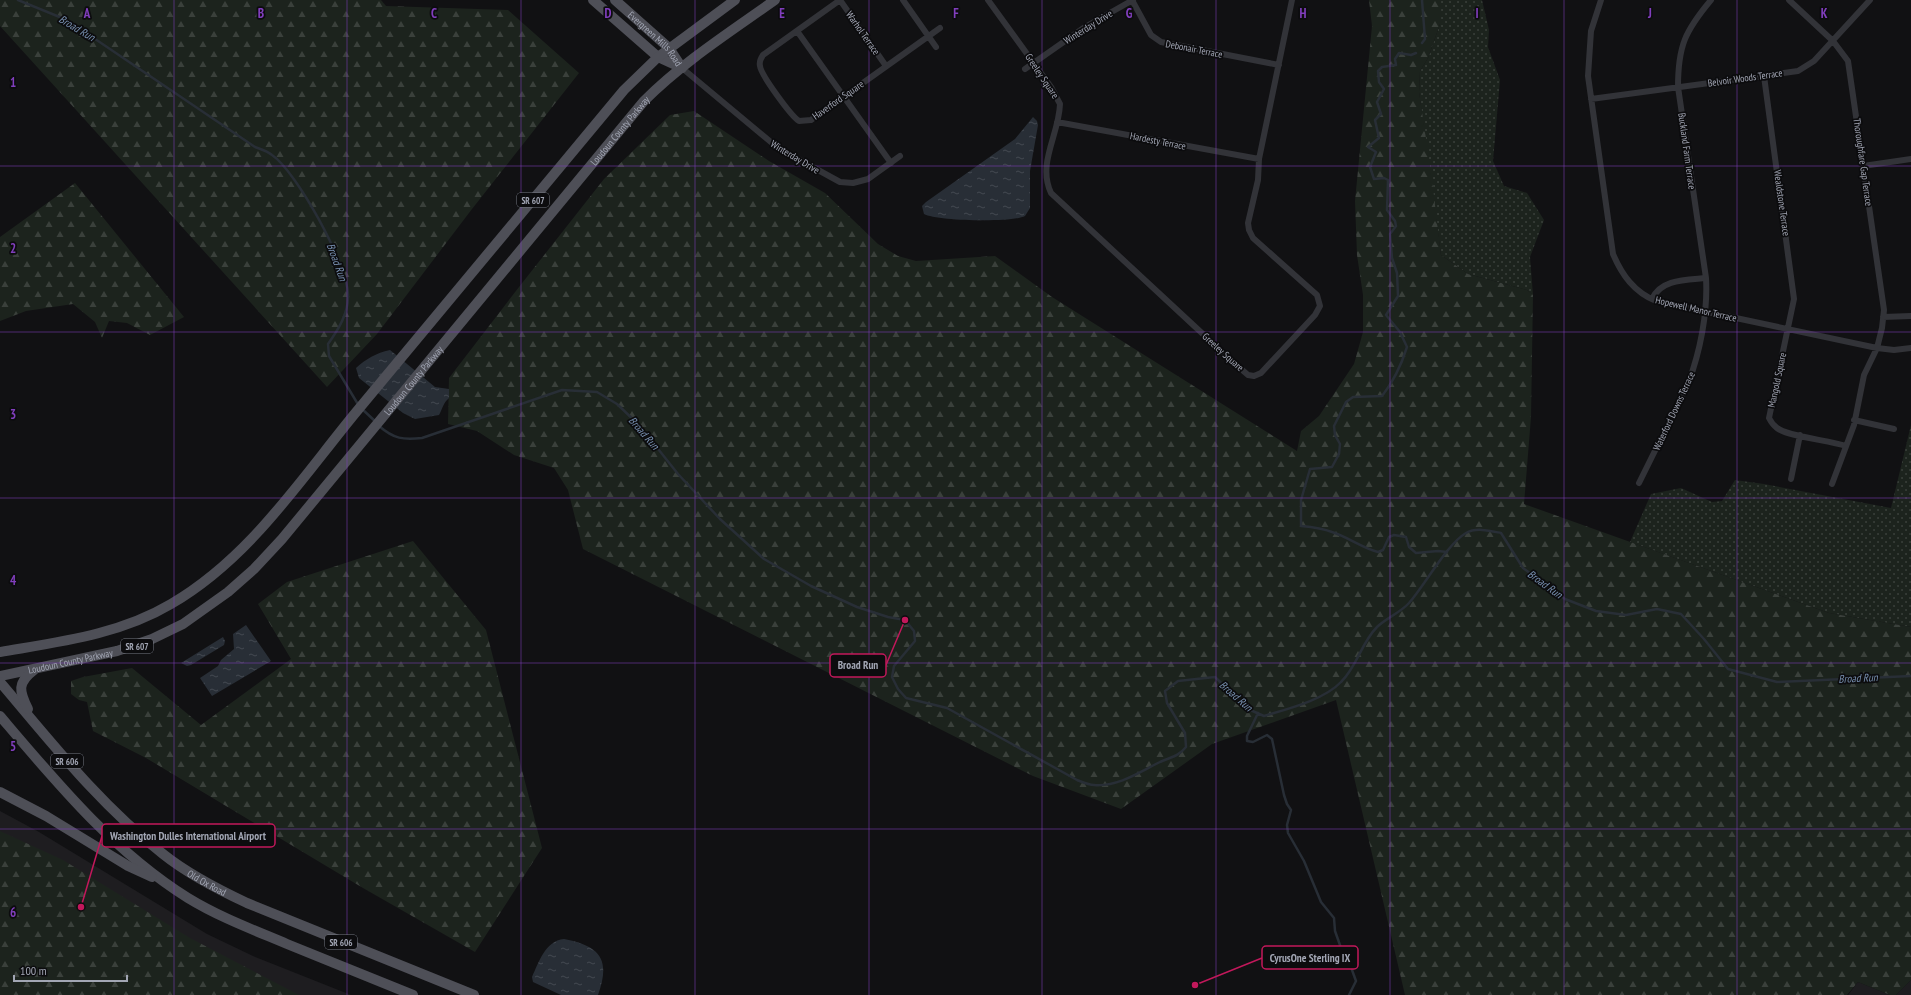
<svg xmlns="http://www.w3.org/2000/svg" width="1911" height="995" font-family="'PT Sans Narrow',sans-serif">
  <defs>
    <pattern id="green-dots" width="8" height="8" patternUnits="userSpaceOnUse"><rect width="8" height="8" fill="#1c231d"/><path d="M2 2h.1M6 6h.1" fill="none" stroke="#3a403b" stroke-width="1.8" stroke-linecap="round"/></pattern>
    <pattern id="forest-firs" width="22" height="20" patternUnits="userSpaceOnUse"><rect width="22" height="20" fill="#1c231d"/><path d="M5 1l3.5 6h-7zM16 11l3.5 6h-7z" fill="#3a403b"/></pattern>
    <pattern id="water-ripples" width="26" height="14" patternUnits="userSpaceOnUse"><rect width="26" height="14" fill="#282e36"/><path d="M2 4q2-2 4 0t4 0M15 11q2-2 4 0t4 0" fill="none" stroke="#444951"/></pattern>
  </defs>
  <rect width="100%" height="100%" fill="#111113"/>
  <!-- built -->
  <path fill="#1e1d20" d="M0,811L39,832L207,934L253,956L351,995H0Z
    M1911,980V995H1896Z
    M1858,982L1890,995H1848Z"/>
  <!-- green -->
  <path fill="url(#green-dots)" d="M1440,0H1482L1489,30L1488,47L1500,80L1493,161L1504,186L1527,193L1544,220L1530,257L1533,295L1527,290L1468,274L1441,255L1419,92L1420,71L1428,58L1440,24Z
    M1911,425V627L1829,613L1630,542L1651,494L1681,488L1712,502L1722,501L1735,480L1764,484L1891,508Z"/>
  <!-- forest -->
  <path fill="url(#forest-firs)" d="M0,0H381L386,6L508,10L579,73L472,209L377,334L327,387L0,26Z
    M1369,0H1440V24L1428,58L1420,71L1419,92L1431,172L1441,255L1468,274L1527,290L1533,295L1531,417L1524,504L1829,613L1911,627V980L1896,995H1890L1858,982L1847,995H1405L1336,700L1212,744L1121,809L1033,776L583,549L568,490L554,468L514,455L477,431L448,424L449,378L519,287L604,179L670,115L694,111L769,161L825,193L878,244L898,256L916,261L995,256L1052,297L1297,451L1301,431L1319,416L1354,364L1363,332V295L1357,255L1355,201L1372,26Z
    M75,183L184,317L150,335L127,323L109,321L102,338L95,322L73,304L26,311L0,321V237Z
    M413,541L486,630L542,848L475,952L363,888L146,758L93,731L87,702L79,700L71,694V681L83,677L132,668L201,725L291,659L258,604L287,582Z
    M0,831L63,860L190,938L299,995H0Z"/>
  <!-- water -->
  <path fill="url(#water-ripples)" d="M1033,117L1037,121L1038,125L1030,171V208L1025,216C1012,223 937,221 924,214L922,206L926,202L1015,139Z
    M390,350L435,387L449,389V398C443,403 443,408 439,415L415,419L403,413L359,378L356,368C366,359 376,353 390,350Z
    M246,625L271,661L212,696L200,678L218,666L221,660L234,649L233,634Z
    M223,637L225,641L224,645L191,665L187,666L181,663Z
    M564,939C600,946 611,959 598,995H561L533,982L532,977C539,962 545,941 564,939Z"/>
  <g fill="none" stroke-linecap="round" stroke-linejoin="round">
    <!-- stream -->
    <path stroke="#282e36" stroke-width="2.5" d="M18,0L67,20L255,147C260,149 267,151 272,155C297,172 347,264 348,294C349,313 338,330 328,344L329,356L359,406
      M1422,0L1425,39L1422,43
      M1416,53L1411,55L1399,53L1395,59L1396,65L1382,67L1378,71L1379,82L1384,89L1377,102L1381,114L1375,120L1379,138L1368,147L1376,152L1370,167L1374,179L1384,178L1388,180L1387,210L1395,221L1396,226L1390,234L1392,258L1397,273L1398,296L1386,315L1400,332L1407,347C1401,366 1394,381 1382,396L1353,397L1346,402L1334,426L1335,435L1340,444L1339,454L1332,467L1310,469L1301,500V526C1312,527 1322,528 1332,532C1348,537 1362,548 1378,552L1383,550L1389,537L1394,535L1406,537L1409,547L1416,553L1438,551L1447,552
      M362,409L376,422
      M379,426C394,439 403,440 422,438L562,390L597,392L617,404L639,425L678,474L720,519L764,559L811,586L857,607L888,617L905,620L914,631L915,641L894,666L892,677L898,689L906,698L947,708L1077,780C1082,782 1089,785 1094,785C1118,787 1140,772 1160,762C1171,757 1178,757 1186,747L1185,733L1167,703L1165,691L1178,681L1215,677L1248,709L1264,716C1287,709 1324,700 1341,682C1357,667 1361,643 1377,627C1386,618 1400,613 1409,603C1425,585 1447,544 1466,533C1476,527 1491,531 1501,533L1523,568L1565,599L1596,611L1626,615L1657,609L1681,614L1704,639L1728,669L1777,682L1911,676
      M1258,713L1247,736V741L1253,742L1267,735L1272,739L1284,795L1287,804L1291,810L1287,825L1288,833L1304,861L1321,902L1334,918L1335,931L1341,948L1353,964L1352,970L1356,981L1349,995"/>
    <!-- minor -->
    <path stroke="#323338" stroke-width="6" d="M840,0L763,55C761,58 759,62 760,66C761,75 791,116 799,121L811,120L940,28
      M840,0L886,66
      M903,0L936,47
      M988,0L1051,87L1060,104C1059,135 1037,163 1051,193L1232,361L1248,375L1254,376L1261,373L1315,315L1320,306L1317,295L1253,238L1249,230L1248,223L1258,180L1259,159L1292,0
      M1132,0L1151,35L1161,42L1279,65
      M1601,0L1591,31L1588,76L1613,254C1622,275 1634,292 1656,301L1877,348L1894,350L1911,348
      M1789,0L1833,41L1848,61L1884,310L1882,328L1877,348L1864,375L1854,425L1832,484
      M797,31L891,163
      M682,68L778,148L840,182L853,183L868,179L900,156
      M1025,69L1085,27L1133,0
      M1764,76L1794,299L1769,418C1771,422 1773,425 1777,428C1789,437 1828,440 1846,446
      M1591,99L1798,71L1814,61L1870,0
      M1057,122L1259,159
      M1863,166L1911,159
      M1652,299C1661,279 1686,280 1706,278
      M1883,317L1911,316
      M1854,420L1894,429
      M1791,479L1800,435
      M1639,483L1688,384C1700,352 1708,313 1706,278L1678,87C1678,46 1685,31 1711,0"/>
    <!-- primary -->
    <g stroke="#4e4f57" stroke-width="10">
      <path d="M593,0L658,57L682,68"/>
      <path id="s1" d="M615,0L669,48L682,68"/>
      <path d="M0,652C58,642 119,635 171,604C250,558 300,480 357,411C446,304 535,197 624,90L658,57L735,0"/>
      <path id="s2" d="M0,676L117,651L152,639L183,624L228,592L254,569L282,539L644,101C683,62 730,32 775,0"/>
      <path id="s3" d="M0,682C51,742 100,805 163,854C188,874 217,889 247,903L474,995"/>
      <path d="M28,709C19,691 17,683 34,670"/>
      <path d="M0,716C57,783 113,851 188,898C219,917 254,930 287,944C329,961 371,978 413,995"/>
      <path d="M0,792L46,816L128,866L152,877"/>
    </g>
  </g>
  <!-- grid -->
  <path fill="none" stroke="#813ebd" stroke-width="1" stroke-opacity="0.55" d="M174,0V995M347,0V995M521,0V995M695,0V995M869,0V995M1042,0V995M1216,0V995M1390,0V995M1564,0V995M1737,0V995M0,166H1911M0,332H1911M0,498H1911M0,663H1911M0,829H1911"/>
  <g text-anchor="middle" dominant-baseline="central" stroke-width="3.5" stroke-linejoin="round" paint-order="stroke">
    <!-- shield labels -->
    <g fill="#0c0c0e" stroke="#757882" stroke-width="1">
      <rect x="517" y="193" width="32" height="14" rx="3"/>
      <rect x="121" y="639" width="32" height="14" rx="3"/>
      <rect x="51" y="754" width="32" height="14" rx="3"/>
      <rect x="325" y="935" width="32" height="14" rx="3"/>
    </g>
    <g font-size="9" font-weight="bold" fill="#a2a6b4">
      <text x="533" y="200">SR 607</text>
      <text x="137" y="646">SR 607</text>
      <text x="67" y="761">SR 606</text>
      <text x="341" y="942">SR 606</text>
    </g>
    <!-- street labels -->
    <g font-size="10" fill="#a2a6b4" stroke="#0c0c0e">
      <text transform="translate(1088 27) rotate(-32)">Winterday Drive</text>
      <text transform="translate(863 33) rotate(55)">Warhol Terrace</text>
      <text stroke="none"><textPath href="#s1" startOffset="56">Evergreen Mills Road</textPath></text>
      <text transform="translate(1194 49) rotate(11)">Debonair Terrace</text>
      <text transform="translate(1042 76) rotate(56)">Greeley Square</text>
      <text transform="translate(1745 78) rotate(-8)">Belvoir Woods Terrace</text>
      <text transform="translate(838 100) rotate(-35)">Haverford Square</text>
      <text stroke="none"><textPath href="#s2" startOffset="852">Loudoun County Parkway</textPath></text>
      <text transform="translate(1158 141) rotate(11)">Hardesty Terrace</text>
      <text transform="translate(1687 151) rotate(82)">Buckland Farm Terrace</text>
      <text transform="translate(795 157) rotate(31)">Winterday Drive</text>
      <text transform="translate(1863 162) rotate(82)">Thoroughfare Gap Terrace</text>
      <text transform="translate(1782 203) rotate(82)">Wealdstone Terrace</text>
      <text transform="translate(1696 309) rotate(13)">Hopewell Manor Terrace</text>
      <text transform="translate(1223 352) rotate(42)">Greeley Square</text>
      <text stroke="none"><textPath href="#s2" startOffset="528">Loudoun County Parkway</textPath></text>
      <text transform="translate(1777 380) rotate(-78)">Mangold Square</text>
      <text transform="translate(1674 411) rotate(-65)">Waterford Downs Terrace</text>
      <text stroke="none"><textPath href="#s2" startOffset="72">Loudoun County Parkway</textPath></text>
      <text stroke="none"><textPath href="#s3" startOffset="290">Old Ox Road</textPath></text>
    </g>
    <!-- water labels -->
    <g font-size="11" font-style="italic" fill="#7890b0" stroke="#0c0c0e">
      <text transform="translate(77 28) rotate(31)">Broad Run</text>
      <text transform="translate(337 262) rotate(70)">Broad Run</text>
      <text transform="translate(644 433) rotate(49)">Broad Run</text>
      <text transform="translate(1545 584) rotate(36)">Broad Run</text>
      <text transform="translate(1858 678) rotate(-3)">Broad Run</text>
      <text transform="translate(1236 696) rotate(41)">Broad Run</text>
    </g>
  </g>
  <g font-size="13" text-anchor="middle" font-weight="bold" fill="#813ebd" stroke="#0c0c0e" stroke-width="3.5" stroke-linejoin="round" paint-order="stroke">
    <text x="87" y="18">A</text>
    <text x="261" y="18">B</text>
    <text x="434" y="18">C</text>
    <text x="608" y="18">D</text>
    <text x="782" y="18">E</text>
    <text x="956" y="18">F</text>
    <text x="1129" y="18">G</text>
    <text x="1303" y="18">H</text>
    <text x="1477" y="18">I</text>
    <text x="1650" y="18">J</text>
    <text x="1824" y="18">K</text>
    <text x="13" y="87">1</text>
    <text x="13" y="253">2</text>
    <text x="13" y="419">3</text>
    <text x="13" y="585">4</text>
    <text x="13" y="751">5</text>
    <text x="13" y="917">6</text>
  </g>
  <!-- callouts -->
  <path fill="none" stroke="#c2185b" stroke-width="1.5" d="M905 620L886 665M81 907L102 836M1195 985L1262 958"/>
  <g fill="#c2185b" stroke="#0c0c0e" stroke-width="1.5">
    <circle cx="905" cy="620" r="4"/>
    <circle cx="81" cy="907" r="4"/>
    <circle cx="1195" cy="985" r="4"/>
  </g>
  <g fill="#0c0c0e" stroke="#c2185b" stroke-width="1.5">
    <rect x="830" y="654" width="56" height="23" rx="4"/>
    <rect x="102" y="824" width="173" height="23" rx="4"/>
    <rect x="1262" y="946" width="96" height="23" rx="4"/>
  </g>
  <g font-size="11" text-anchor="middle" font-weight="bold" fill="#a2a6b4">
    <text x="858" y="669">Broad Run</text>
    <text x="188" y="840">Washington Dulles International Airport</text>
    <text x="1310" y="962">CyrusOne Sterling IX</text>
  </g>
  <!-- scale -->
  <path d="M14 975v6h113v-6" fill="none" stroke="#a2a6b4" stroke-width="2"/>
  <text x="20" y="975" font-size="12" fill="#a2a6b4" stroke="#0c0c0e" stroke-width="3" paint-order="stroke">100 m</text>
</svg>
